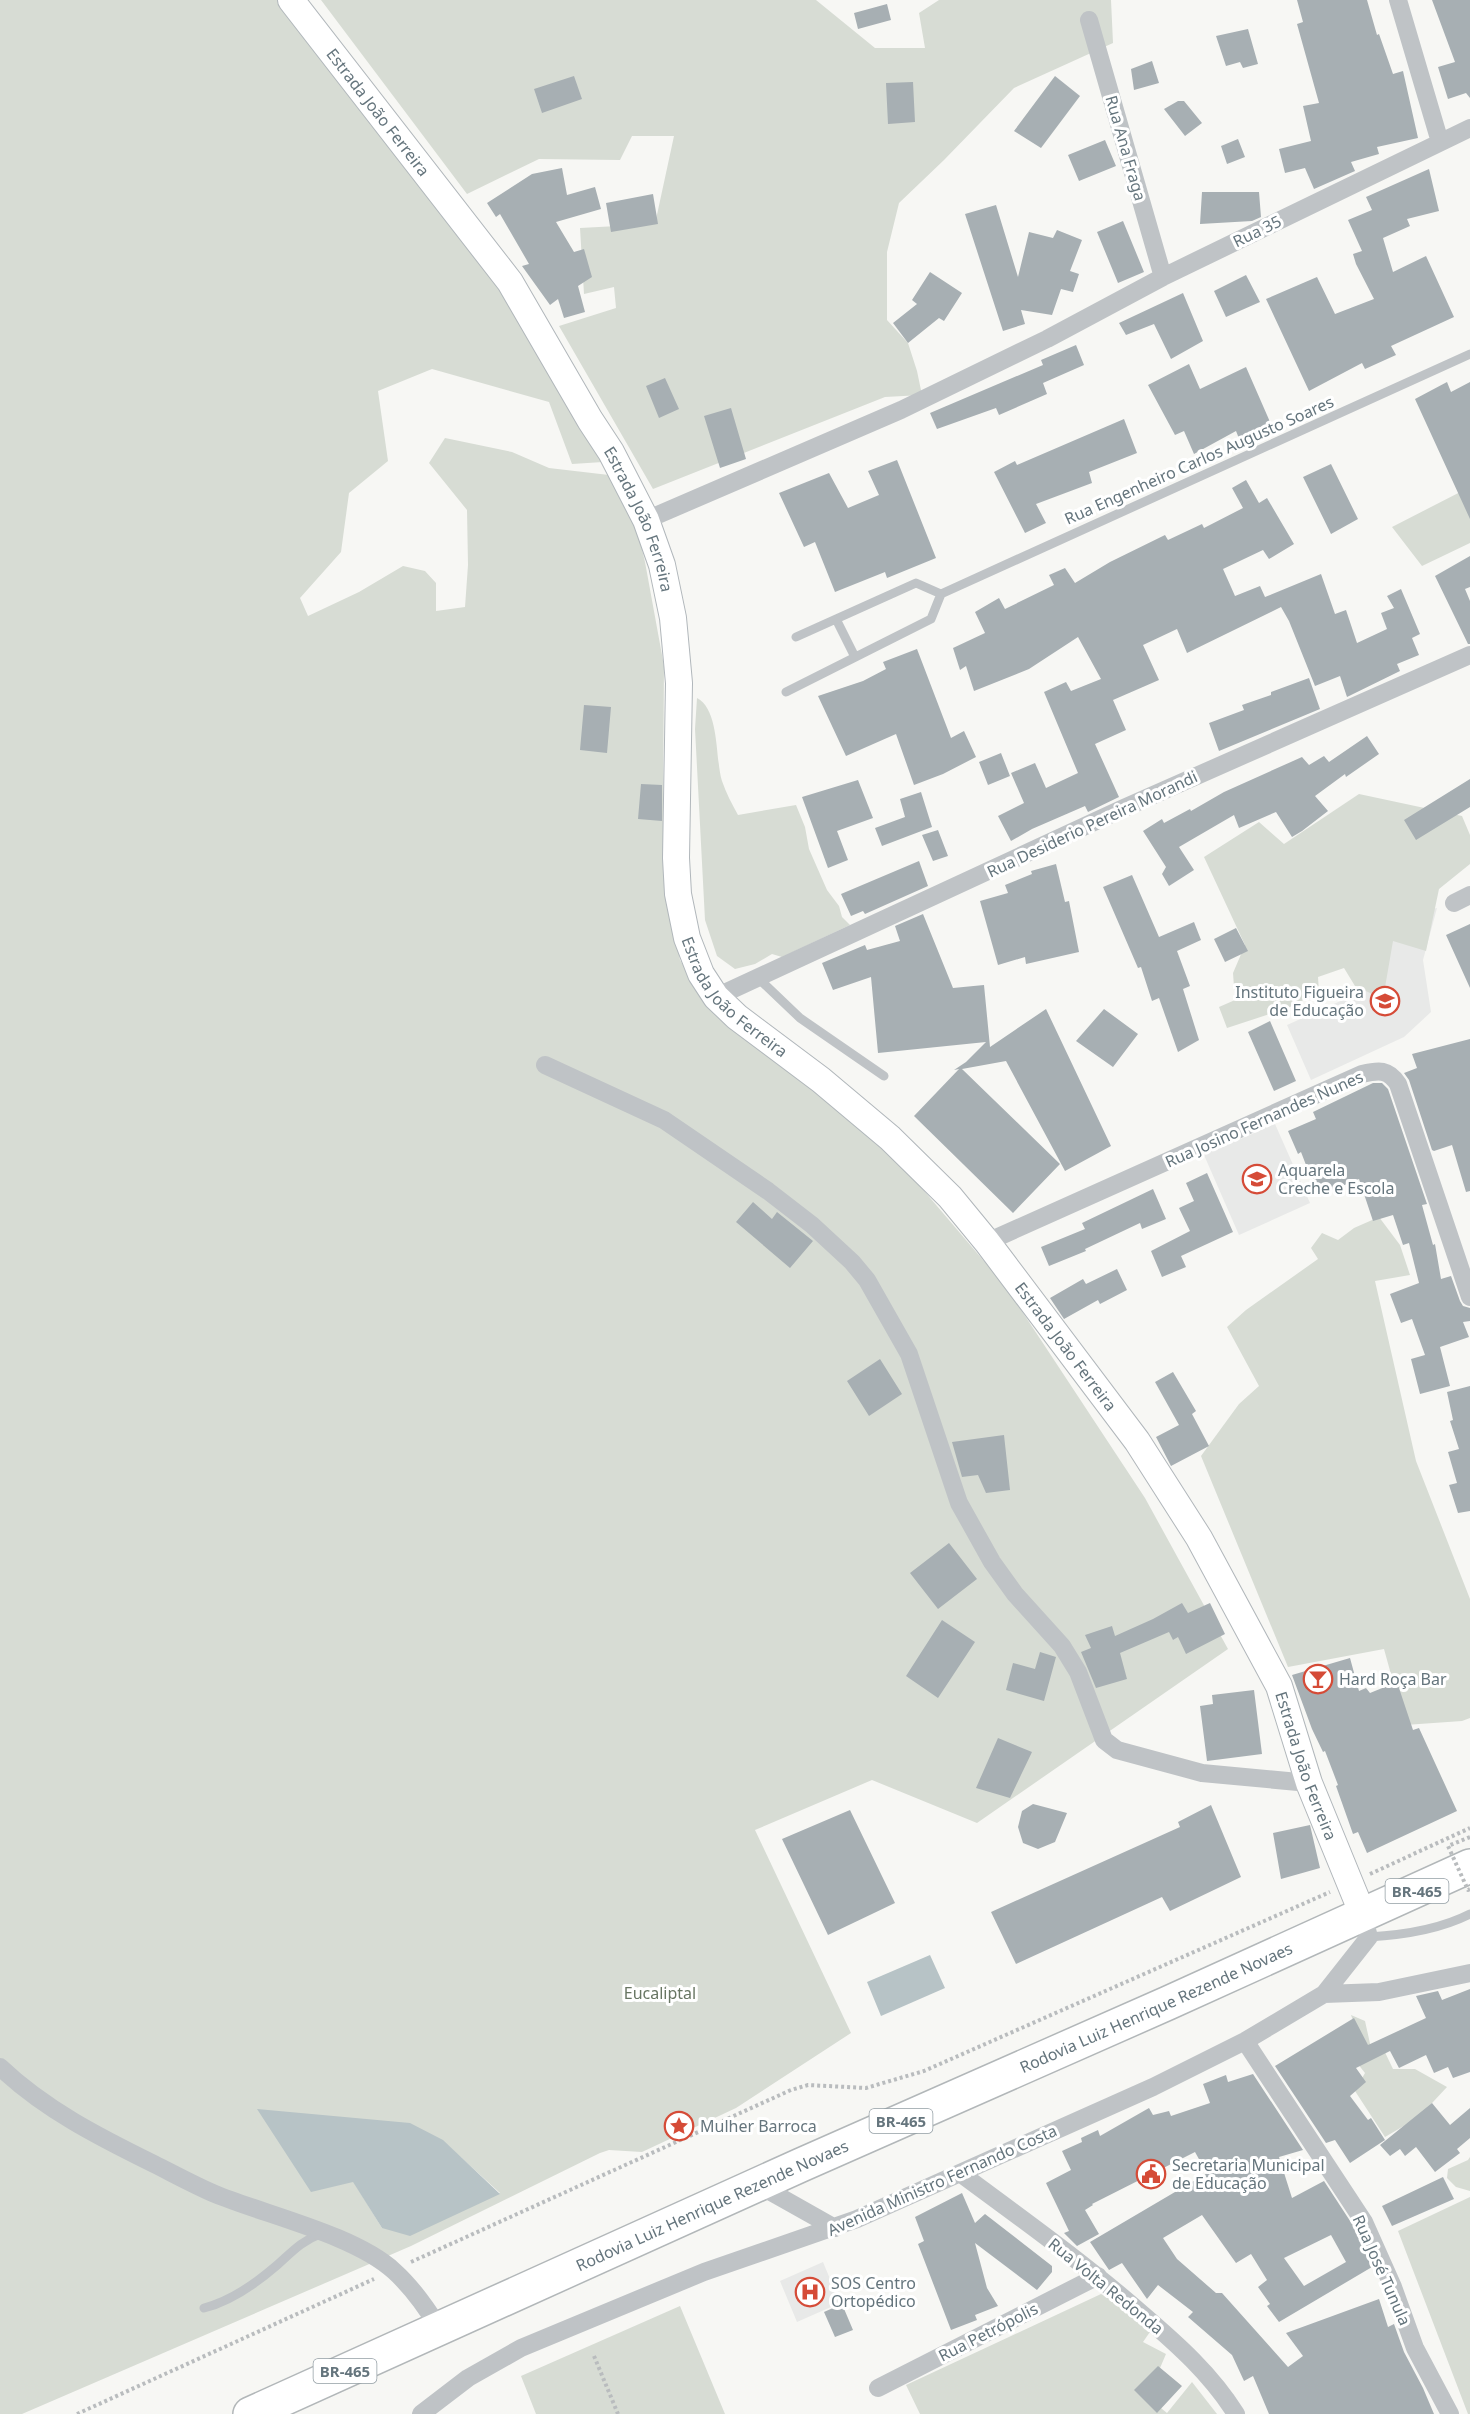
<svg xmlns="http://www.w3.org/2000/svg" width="1470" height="2414" font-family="'Noto Sans',sans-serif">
  <rect width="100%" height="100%" fill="#f7f7f4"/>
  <!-- built -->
  <path fill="#e8e9e8" d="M1437,908L1423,960L1431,1012L1404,1037L1311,1080L1287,1025L1365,990L1370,922Z
    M1275,1124L1310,1203L1239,1235L1204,1155Z
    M823,2262L840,2303L797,2322L780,2281Z"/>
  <!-- green -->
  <path fill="#d7dcd4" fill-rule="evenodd" d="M0,0H280L507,298L603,462L572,464L549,402L432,369L378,391L388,461L349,493L341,552L300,598L308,616L359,592L403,566L425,571L436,583V611L465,607L468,565L467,510L429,463L445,438L512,452L549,468L609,475L635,520L645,562L664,666L663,805L669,898L680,960L702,995L721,1020L801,1076L891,1152L1006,1287L1145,1498L1228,1649L977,1823L872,1780L755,1830L851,2033L736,2108L642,2152L609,2150L600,2153L411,2246L22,2414H0ZM443,2141L500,2193L382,2228L353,2181Z
    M321,0H816L875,48H925L919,13L939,0H1111L1113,43L1014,88L944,160L899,203L887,252V320L908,343L917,371L922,395L885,397L653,489L559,326L616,308L614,287L584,294L580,228L655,224L674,136H632L620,160L539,159L467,194Z
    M1470,487V543L1422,566L1392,527Z
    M697,698C720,710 715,759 722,781C726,793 732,804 738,815L796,805L805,827L809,849L827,890L839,906L842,917L850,925L782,957L772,954L755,964L735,969L717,956L705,920L695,729Z
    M1359,794L1462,816L1470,835V864L1439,889L1426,951L1393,941L1383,999L1355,986L1344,968L1318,977L1319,992L1288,1008L1227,1028L1219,1007L1235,1000L1233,973L1245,945L1204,857L1259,822L1284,844Z
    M1379,1217L1400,1245L1410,1275L1375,1281L1416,1461L1470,1599V1718L1462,1721L1405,1725L1384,1649L1288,1667L1201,1456L1239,1404L1259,1386L1227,1327L1246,1310L1318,1259L1311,1248L1322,1233L1338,1240L1354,1228Z
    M1351,2015L1365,2021L1371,2048L1381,2044L1393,2069H1415L1447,2087L1419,2117L1385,2137L1355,2091L1365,2073L1342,2044L1357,2032Z
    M1470,2157V2191L1456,2187L1447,2178L1448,2169L1468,2160Z
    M1470,2197V2414H1468L1398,2231Z
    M1101,2294L1121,2305L1152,2329L1143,2342L1166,2354L1157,2375L1141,2392L1167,2413L1192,2382L1217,2414H920L906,2385Z
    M680,2306L725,2414H536L521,2376Z"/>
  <!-- water -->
  <path fill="#b7c3c6" d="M930,1955L945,1988L881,2016L867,1982Z
    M257,2109L410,2123L443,2140L500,2194L410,2236L382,2228L353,2182L311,2192Z"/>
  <!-- building -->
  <path fill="#a7afb3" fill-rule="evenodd" d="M1297,0H1367L1377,35L1379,34L1393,74L1403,71L1418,138L1377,147L1379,154L1351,162L1355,171L1314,189L1305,168L1285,173L1279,149L1311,141L1303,106L1319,103L1297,24L1303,22Z
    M1432,0H1470V98L1466,93L1448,99L1438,67L1455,62Z
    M887,4L891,20L858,29L854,13Z
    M1248,29L1258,64L1243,68L1240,62L1226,66L1216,36Z
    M1152,61L1159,83L1134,90L1131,69Z
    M574,76L582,99L542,113L534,89Z
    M1055,76L1080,96L1041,148L1014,131Z
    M913,82L915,122L888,124L886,83Z
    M1178,101H1184L1202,123L1185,136L1164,109Z
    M1238,139L1245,157L1227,164L1221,146Z
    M1105,140L1116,166L1079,181L1068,155Z
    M562,168L567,195L595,187L601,209L556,222L574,252L584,249L592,277L578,286L585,312L564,318L558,299L550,305L522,266L529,264L500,214L496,217L487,203L532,174Z
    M1429,169L1439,211L1407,219L1410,226L1383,238L1393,272L1426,256L1454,317L1391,346L1396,355L1365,369L1362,363L1309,391L1266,299L1317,277L1335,314L1374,299L1356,264L1353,254L1362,251L1348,220L1372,210L1366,197Z
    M1202,192H1259L1261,217L1252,221L1200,224Z
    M653,194L658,224L611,232L606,203Z
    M996,205L1018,277L1029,232L1053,238L1057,230L1082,240L1070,271L1079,274L1073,292L1061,289L1052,315L1021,310L1025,324L1003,331L965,214Z
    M1123,221L1144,272L1118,283L1097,232Z
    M930,272L962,293L944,321L939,318L908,343L893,323L917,304L912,300Z
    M1246,275L1260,302L1226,317L1214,291Z
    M1183,293L1203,341L1171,359L1154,324L1126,335L1119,323Z
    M1076,345L1084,365L1043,383L1047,394L999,415L996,408L937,429L930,413L1043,365L1041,360Z
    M1189,364L1200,389L1246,367L1274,431L1242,446L1236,431L1194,454L1184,431L1175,435L1148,385Z
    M665,378L679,409L659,418L646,386Z
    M1447,382L1451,392L1470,382V519L1415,399Z
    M731,408L746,459L720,468L704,416Z
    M1124,419L1137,453L1089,472L1092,483L1036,504L1046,523L1025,533L994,472L1015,461L1017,465Z
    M897,460L936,558L887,578L885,572L835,592L815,542L804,547L779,493L829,473L848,508L879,495L868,471Z
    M1331,464L1358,519L1331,534L1303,477Z
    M1246,480L1259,503L1267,498L1294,544L1269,559L1263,550L1223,569L1235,596L1260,586L1265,597L1321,574L1335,614L1346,610L1357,643L1387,629L1381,613L1394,608L1387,596L1401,589L1420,634L1412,638L1419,655L1397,664L1400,671L1347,697L1340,676L1315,686L1289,621L1281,607L1187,653L1177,629L1143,645L1159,680L1113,700L1126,730L1095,744L1119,797L1088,812L1085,806L1032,829L1011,841L998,816L1024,803L1011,773L1035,763L1046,788L1078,773L1044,692L1066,682L1071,691L1101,679L1078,637L1029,669L974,691L966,666L960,670L953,648L985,633L975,612L999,598L1005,609L1054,585L1049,575L1065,568L1075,583L1110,562L1165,535L1168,540L1202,524L1204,528L1243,508L1232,488Z
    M1470,556V587L1465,589L1470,601V644H1468L1435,576Z
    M917,649L951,738L964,731L976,757L943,774L914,785L896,734L846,756L818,696L863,681L886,669L883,662Z
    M1309,678L1320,709L1219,751L1209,723L1244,710L1242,705L1271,695V692Z
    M584,705L611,707L607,753L580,750Z
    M1367,736L1379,754L1346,777L1345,774L1315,796L1328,811L1302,831L1292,837L1276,812L1239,828L1234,815L1179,847L1194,870L1169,886L1162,874L1166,867L1143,831L1162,819L1164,823L1190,809L1191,811L1224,792L1302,757L1309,765L1324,756L1329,762Z
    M1001,753L1010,776L988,785L979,762Z
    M1470,779V807L1416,840L1404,820Z
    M858,780L873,818L837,831L848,860L828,868L802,797Z
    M641,784L662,785V821L638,819Z
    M921,792L932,827L882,846L875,828L905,817L900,799Z
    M938,830L948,856L933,861L922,835Z
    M919,861L928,886L865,914L863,911L851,916L841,894Z
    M1056,864L1065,902L1069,901L1079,952L1026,964L1025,957L998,965L980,901L1008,893L1005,885L1032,874L1031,871Z
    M1132,875L1159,937L1194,922L1201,940L1177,951L1190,986L1183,989L1199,1040L1178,1052L1159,998L1152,1001L1141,967L1138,968L1103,887Z
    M923,914L953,988L984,985L990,1047L1046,1009L1111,1146L1065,1171L1006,1061L962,1069L1060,1164L1013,1213L914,1116L959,1069L954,1070L966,1062L986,1042L878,1053L871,977L833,990L822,963L865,945L867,950L900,941L895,926Z
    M1470,924V988L1446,935Z
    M1236,928L1248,951L1225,962L1214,939Z
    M1104,1009L1138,1034L1113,1067L1076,1041Z
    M1270,1021L1296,1081L1274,1091L1248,1032Z
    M1470,1039V1191L1466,1192L1452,1145L1434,1151L1432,1150L1409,1080L1404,1073L1417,1068L1412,1054Z
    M1373,1083H1382L1388,1089L1427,1204L1422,1205L1433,1245L1435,1244L1441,1279L1451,1276L1460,1301L1463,1306L1470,1308V1321L1463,1322L1469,1337L1440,1347L1450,1386L1420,1394L1411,1359L1425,1355L1412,1319L1401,1323L1390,1294L1419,1283L1409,1243L1403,1245L1393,1215L1373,1221L1359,1179L1318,1196L1301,1152L1298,1154L1288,1131L1316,1119L1313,1112Z
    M1207,1173L1233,1232L1181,1256L1186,1267L1162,1277L1151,1251L1190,1231L1179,1208L1194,1201L1186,1183Z
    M1153,1189L1166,1219L1142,1229L1140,1223L1085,1249L1086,1251L1049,1266L1041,1247L1085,1229L1082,1223Z
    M753,1202L772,1219L777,1212L813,1241L790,1268L736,1222Z
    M1117,1269L1127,1290L1100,1304L1098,1300L1064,1319L1050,1298L1083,1279L1086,1284Z
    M880,1359L902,1394L869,1416L847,1381Z
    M1173,1372L1196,1411L1192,1414L1209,1446L1171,1466L1156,1437L1179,1425L1155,1382Z
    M1470,1386V1511L1458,1513L1449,1485L1457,1483L1448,1452L1459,1449L1450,1421L1453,1420L1447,1392Z
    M1004,1435L1010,1490L986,1493L978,1475L962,1477L952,1442Z
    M949,1543L977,1579L938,1609L910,1573Z
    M1182,1603L1188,1613L1210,1603L1225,1634L1186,1654L1178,1637L1173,1640L1169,1632L1120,1653L1127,1679L1096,1688L1081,1652L1091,1648L1085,1635L1112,1626L1115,1636L1153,1619Z
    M942,1620L975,1642L938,1698L906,1676Z
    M1040,1652L1056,1657L1044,1701L1006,1690L1013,1663L1035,1669Z
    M1350,1658L1359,1691L1366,1688L1370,1693L1397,1682L1413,1730L1419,1728L1457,1811L1367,1853L1358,1832L1353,1834L1336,1786L1338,1785L1325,1751L1323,1752L1312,1729L1292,1675Z
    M1254,1690L1262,1754L1207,1761L1200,1706L1213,1704L1212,1695Z
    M998,1738L1032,1752L1010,1798L976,1788Z
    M1033,1804L1067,1813L1055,1842L1038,1849L1023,1843L1018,1827L1022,1811Z
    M1211,1805L1241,1877L1170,1911L1162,1897L1016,1964L991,1912L1180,1827L1178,1822Z
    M850,1810L895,1903L828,1935L782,1839Z
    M1310,1825L1320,1868L1281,1879L1273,1833Z
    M1470,1989V2072L1453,2078L1448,2067L1434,2073L1426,2055L1399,2068L1390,2051L1356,2068L1366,2082L1350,2096L1368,2120L1371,2118L1385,2140L1350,2163L1335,2140L1326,2143L1275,2066L1354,2018L1368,2045L1426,2018L1416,1996L1438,1991L1442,2000Z
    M1253,2074L1303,2150L1279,2157L1292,2198L1324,2181L1354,2227L1372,2267L1279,2322L1267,2306L1270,2304L1258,2287L1267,2280L1251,2254L1236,2263L1202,2215L1163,2238L1177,2259L1216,2293H1222L1288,2367L1303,2356L1286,2333L1379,2299L1388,2327L1394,2324L1404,2352L1423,2388L1434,2414H1269L1253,2376L1244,2381L1232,2355L1188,2317L1193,2312L1158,2285L1147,2299L1122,2263L1109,2270L1090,2242L1209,2172L1203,2160L1200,2161L1195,2152L1092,2204L1093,2205L1085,2210L1099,2234L1077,2246L1064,2233L1069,2231L1046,2183L1071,2170L1062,2151L1082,2142L1081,2138L1098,2130L1100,2136L1149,2108L1153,2115L1169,2111L1171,2116L1210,2103L1203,2084L1226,2075L1228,2082ZM1331,2235L1346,2262L1304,2286L1284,2258Z
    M1432,2103L1450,2125L1470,2108V2138L1457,2149L1460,2153L1435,2172L1416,2147L1405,2156L1400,2149L1390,2156L1380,2145Z
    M1443,2177L1454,2199L1392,2226L1382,2206Z
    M962,2193L975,2223L985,2214L1052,2266V2272L1037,2290L975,2243L987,2288L998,2306L975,2315L977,2320L951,2330L918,2244L924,2241L915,2217Z
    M842,2304L853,2330L835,2337L824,2312Z
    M1158,2366L1182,2386L1157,2413L1134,2390Z"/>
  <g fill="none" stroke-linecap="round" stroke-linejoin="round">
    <!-- secondary casing -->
    <g stroke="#b1b7bb" stroke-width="28">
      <g id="secondary">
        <path id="s1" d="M291,0L510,282L590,420L611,452L646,520L662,565L673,618L679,683L676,858L678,894L687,938L701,974L716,997L737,1017L821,1080L890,1138L950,1197L987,1242L1137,1441L1199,1538L1279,1686L1309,1783L1363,1915"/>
      </g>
    </g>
    <!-- highway casing -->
    <g stroke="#b2b7b9" stroke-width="36">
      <g id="highway">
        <path id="s2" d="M250,2414L801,2165L1168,2003L1470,1866"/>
      </g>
    </g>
    <!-- path -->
    <path stroke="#b9bcbe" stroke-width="4" stroke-dasharray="3 3" stroke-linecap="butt" d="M1370,1874L1470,1828
      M411,2262L791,2090L808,2085L866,2088L924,2071L1330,1892
      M594,2356L618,2414
      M77,2414L374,2279"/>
    <!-- lane -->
    <path stroke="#bfc3c6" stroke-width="9" d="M836,619L855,657
      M796,637L916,583L941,594
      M786,692L931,619L941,594L1470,354
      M758,978L800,1018L884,1076
      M1369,1937C1403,1935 1439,1930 1470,1914
      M204,2308C231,2301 254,2285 276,2266C291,2253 301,2241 320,2234"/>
    <!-- street -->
    <path stroke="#bfc3c6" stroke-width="18" d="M1398,0L1440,142
      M1089,20L1163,277
      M646,520L901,410L1047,339L1163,277L1470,128
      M1454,903L1470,895
      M716,997L1124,808L1470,655
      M545,1065L664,1120L768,1191L812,1225L852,1262L867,1280L909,1354L959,1503L992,1562L1015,1594L1062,1646L1078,1672L1104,1740L1117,1750L1202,1773L1309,1783
      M987,1242L1362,1074C1379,1070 1388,1069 1398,1084L1470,1297
      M1324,1994L1369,1937L1363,1915
      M1245,2041L1364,2222L1393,2287L1415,2348L1450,2414
      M0,2067C44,2109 99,2137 154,2164C174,2174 194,2185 215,2194C266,2215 355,2235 394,2271C413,2288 426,2307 439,2328
      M960,2173C1022,2219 1084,2263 1142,2314C1177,2344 1211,2374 1236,2414
      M757,2184L835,2228
      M878,2388L1098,2276
      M421,2414L468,2378L521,2348L704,2272L857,2219L1153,2087L1245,2041L1324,1994L1379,1992L1470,1973"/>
    <!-- secondary -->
    <use href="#secondary" stroke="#fff" stroke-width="26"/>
    <!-- highway -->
    <use href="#highway" stroke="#fff" stroke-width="33"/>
    <!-- path-bridge -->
    <path stroke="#b9bcbe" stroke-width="4" stroke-dasharray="3 3" stroke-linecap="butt" d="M1470,1837L1448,1846L1468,1890L1470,1889"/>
  </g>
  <!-- icons -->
  <defs>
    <g id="school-ring" transform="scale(1.5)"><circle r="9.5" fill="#fff" stroke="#d54b37" stroke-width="1.5"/><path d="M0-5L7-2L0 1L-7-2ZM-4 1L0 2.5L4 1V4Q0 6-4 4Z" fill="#d54b37"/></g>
    <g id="bar-ring" transform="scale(1.5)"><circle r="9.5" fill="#fff" stroke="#d54b37" stroke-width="1.5"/><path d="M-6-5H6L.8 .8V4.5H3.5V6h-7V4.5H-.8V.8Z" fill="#d54b37"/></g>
    <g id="sight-ring" transform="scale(1.5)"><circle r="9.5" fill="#fff" stroke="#d54b37" stroke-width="1.5"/><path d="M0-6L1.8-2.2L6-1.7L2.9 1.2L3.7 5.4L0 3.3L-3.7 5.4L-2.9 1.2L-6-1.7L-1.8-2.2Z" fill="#d54b37"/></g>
    <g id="civic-ring" transform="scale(1.5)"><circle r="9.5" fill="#fff" stroke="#d54b37" stroke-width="1.5"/><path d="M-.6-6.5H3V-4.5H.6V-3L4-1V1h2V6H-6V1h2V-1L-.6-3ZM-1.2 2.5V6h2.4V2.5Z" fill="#d54b37"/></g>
    <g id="hospital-ring" transform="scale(1.5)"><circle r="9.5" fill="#fff" stroke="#d54b37" stroke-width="1.5"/><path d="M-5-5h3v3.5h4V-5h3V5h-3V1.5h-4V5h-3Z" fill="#d54b37"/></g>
  </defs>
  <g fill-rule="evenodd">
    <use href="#school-ring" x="1385" y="1001"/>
    <use href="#school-ring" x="1257" y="1179"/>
    <use href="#bar-ring" x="1318" y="1679"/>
    <use href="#sight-ring" x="679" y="2126"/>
    <use href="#civic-ring" x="1151" y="2174"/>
    <use href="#hospital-ring" x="810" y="2292"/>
  </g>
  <g text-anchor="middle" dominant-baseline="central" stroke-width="6" stroke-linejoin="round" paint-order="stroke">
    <!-- shield labels -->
    <g fill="#fff" stroke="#939ea4" stroke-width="1.5">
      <rect x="1385.5" y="1879" width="63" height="24" rx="4.5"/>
      <rect x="869.5" y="2109" width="63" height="24" rx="4.5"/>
      <rect x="313.5" y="2359" width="63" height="24" rx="4.5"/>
    </g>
    <g font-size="15" font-weight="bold" fill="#65757d">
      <text x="1417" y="1891">BR-465</text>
      <text x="901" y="2121">BR-465</text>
      <text x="345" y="2371">BR-465</text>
    </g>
    <!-- street labels -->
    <g font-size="16" fill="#65757d" stroke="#fff">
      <text stroke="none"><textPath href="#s1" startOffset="142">Estrada João Ferreira</textPath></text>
      <text transform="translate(1126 148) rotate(74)">Rua Ana Fraga</text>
      <text transform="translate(1257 231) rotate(-26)">Rua 35</text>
      <text transform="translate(1199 460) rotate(-24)">Rua Engenheiro Carlos Augusto Soares</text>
      <text stroke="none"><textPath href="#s1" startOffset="628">Estrada João Ferreira</textPath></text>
      <text transform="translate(1092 824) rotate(-25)">Rua Desiderio Pereira Morandi</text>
      <text stroke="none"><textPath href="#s1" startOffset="1132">Estrada João Ferreira</textPath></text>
      <text transform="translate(1264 1119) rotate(-24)">Rua Josino Fernandes Nunes</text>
      <text stroke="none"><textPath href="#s1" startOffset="1618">Estrada João Ferreira</textPath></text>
      <text stroke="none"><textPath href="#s1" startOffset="2104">Estrada João Ferreira</textPath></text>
      <text stroke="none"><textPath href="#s2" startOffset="993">Rodovia Luiz Henrique Rezende Novaes</textPath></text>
      <text transform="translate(942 2180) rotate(-24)">Avenida Ministro Fernando Costa</text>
      <text stroke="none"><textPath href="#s2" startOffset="507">Rodovia Luiz Henrique Rezende Novaes</textPath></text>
      <text transform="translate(1382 2270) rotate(66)">Rua José Tunula</text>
      <text transform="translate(1106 2286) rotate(39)">Rua Volta Redonda</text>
      <text transform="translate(988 2332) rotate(-27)">Rua Petrópolis</text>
    </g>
    <!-- poi labels -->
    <g font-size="16" fill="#65757d" stroke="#fff" text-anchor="start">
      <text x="1364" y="992" text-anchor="end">Instituto Figueira<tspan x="1364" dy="18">de Educação</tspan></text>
      <text x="1278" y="1170">Aquarela<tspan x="1278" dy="18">Creche e Escola</tspan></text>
      <text x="1339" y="1679">Hard Roça Bar</text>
      <text x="700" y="2126">Mulher Barroca</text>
      <text x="1172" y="2165">Secretaria Municipal<tspan x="1172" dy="18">de Educação</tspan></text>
      <text x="831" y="2283">SOS Centro<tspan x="831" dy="18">Ortopédico</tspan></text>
    </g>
    <!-- park labels -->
    <g font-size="16" fill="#687663" stroke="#fff">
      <text x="660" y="1993">Eucaliptal</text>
    </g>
  </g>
</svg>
